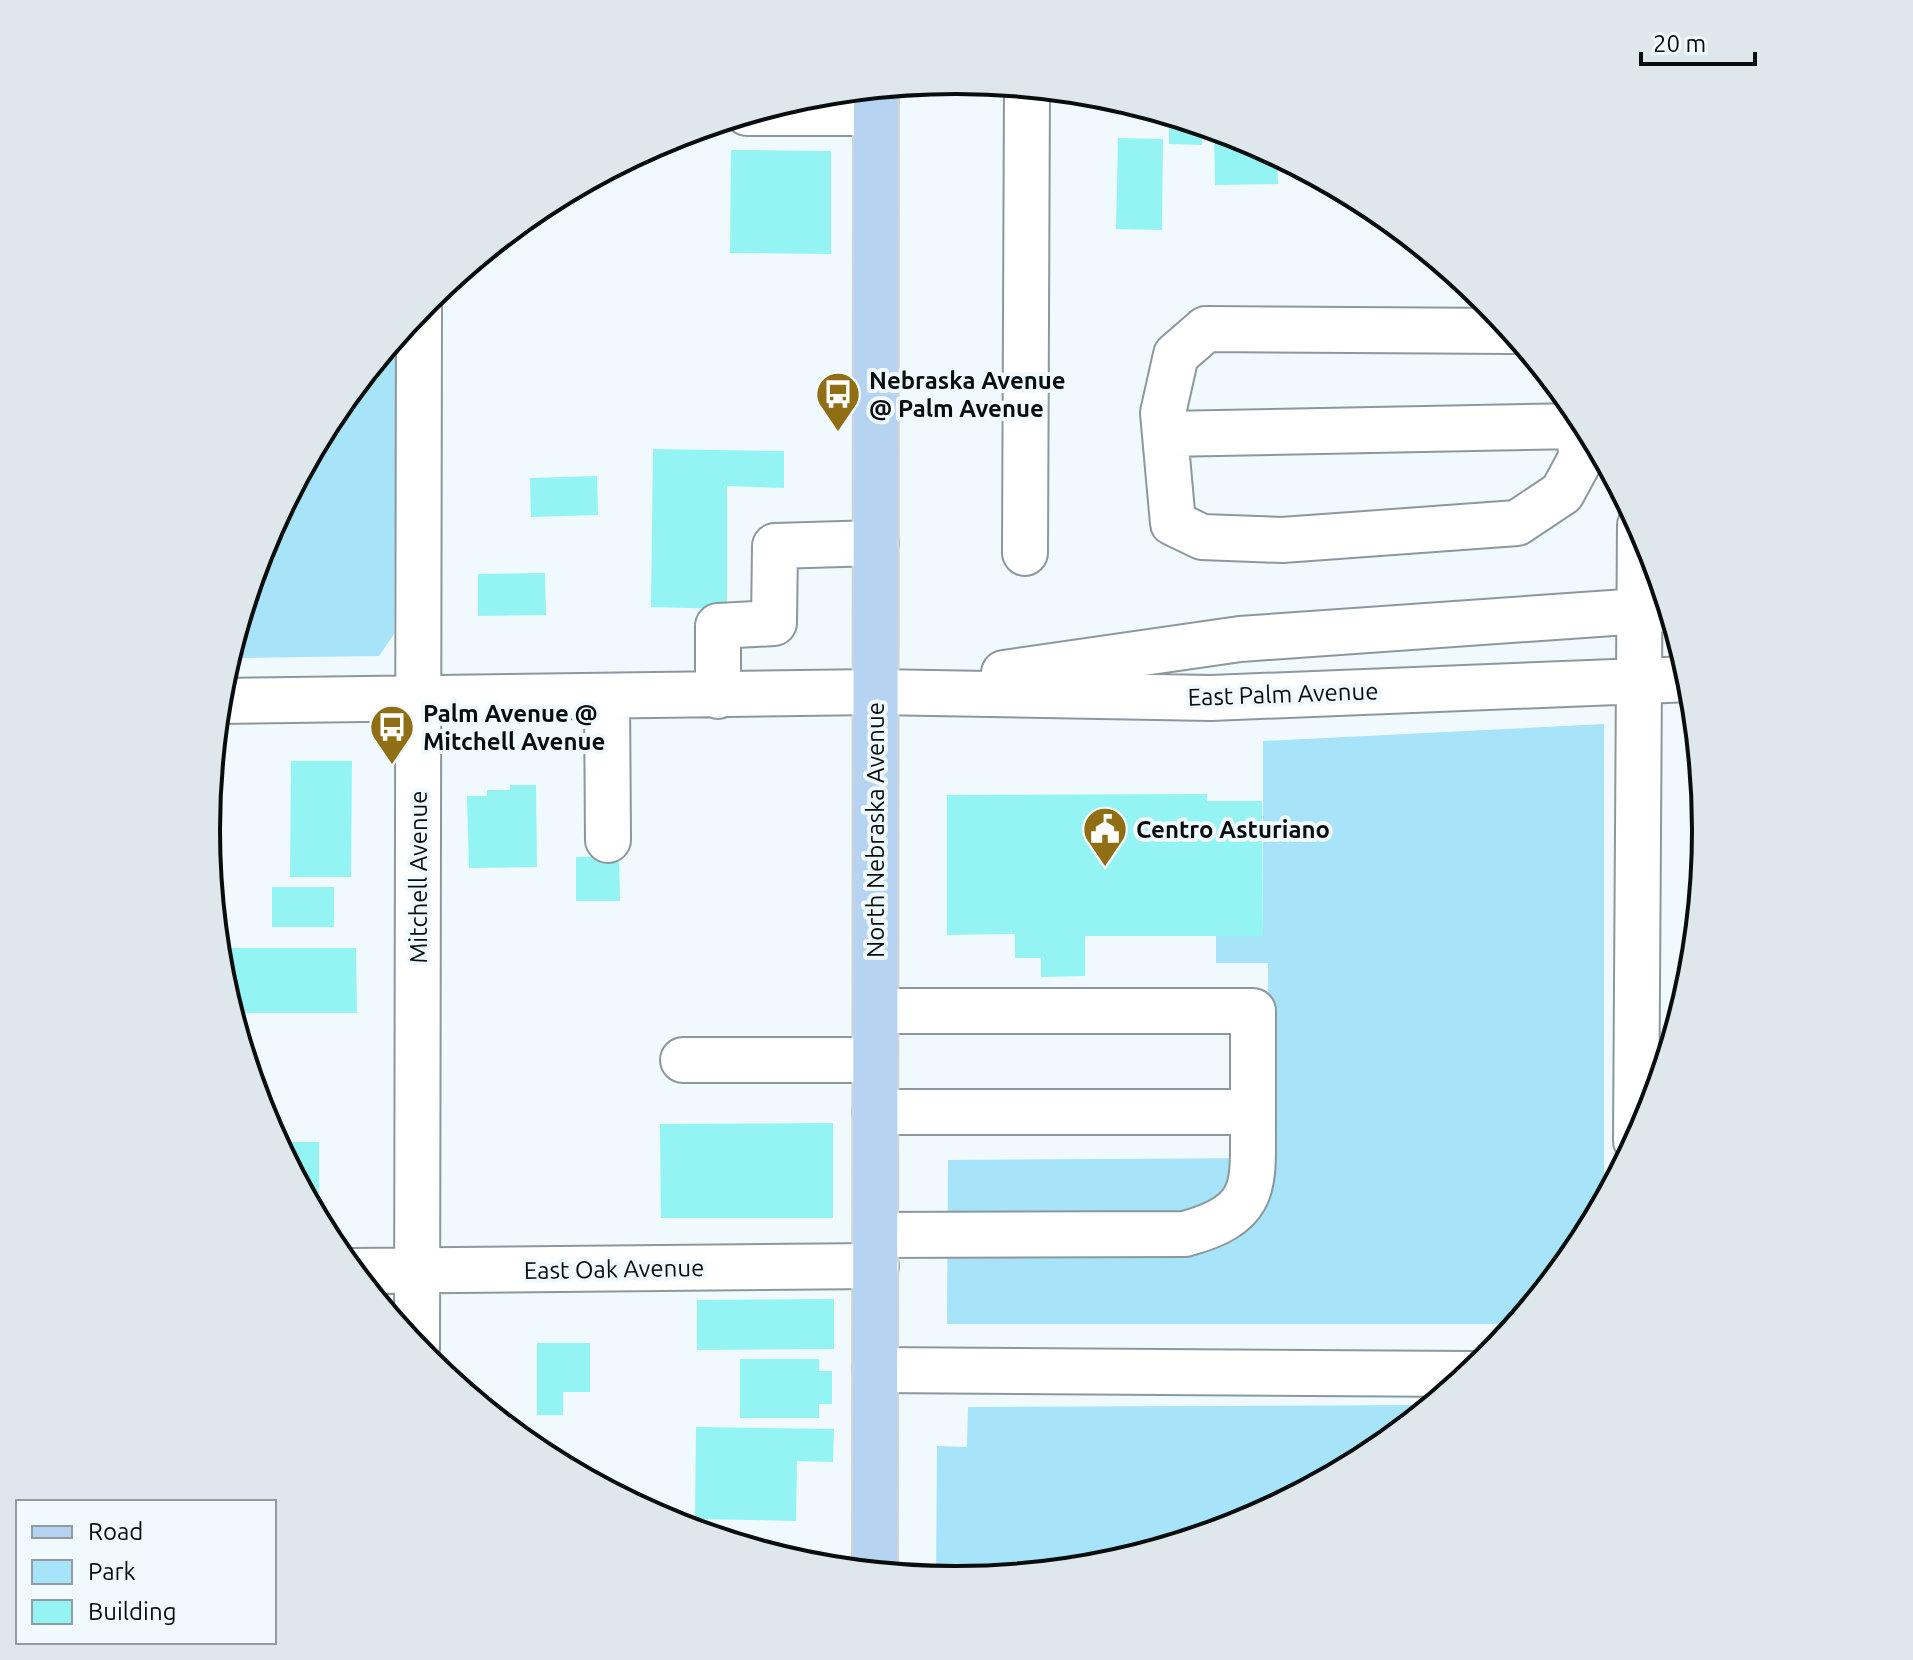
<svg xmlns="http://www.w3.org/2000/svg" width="1913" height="1660" font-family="Ubuntu,sans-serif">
  <rect width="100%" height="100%" fill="#f0fafe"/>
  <!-- green -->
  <path fill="#a7e3f9" d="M397,335L394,634L379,656L229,658L264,543L333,413Z
    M1604,724V1202L1580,1247L1516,1324H947L948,1160L1269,1158L1268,963H1216V936L1263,935V741Z
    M1432,1405L1373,1454L1243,1523L1102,1566L956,1580L936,1578L937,1446L967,1447L968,1407Z"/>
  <!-- building -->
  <path fill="#94f4f3" d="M1169,115L1202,125V145L1169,144Z
    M1214,128L1244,137L1277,155L1278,184L1215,185Z
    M1118,138L1163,139L1162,230L1116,229Z
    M731,150L831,151V254L730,253Z
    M653,449L784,451V488L727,486V609L651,607Z
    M597,476L598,515L531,517L530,478Z
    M545,573L546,615L478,616V574Z
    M1692,756H1699L1706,830L1694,954Z
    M291,761H352L351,877H290Z
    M510,785H536L537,867L469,868L467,796H487V790H510Z
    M1207,794V801H1262L1263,936H1085V976L1041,977V958H1015V934L947,935V795Z
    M619,856L620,901H576V857Z
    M272,887H334V927H272Z
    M222,948H356L357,1013H232L222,980Z
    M833,1123V1218H661L660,1124Z
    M277,1142H319V1193H304Z
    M834,1299V1349L697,1350V1300Z
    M537,1343H590V1392H563V1415H537Z
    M740,1359H819V1371H832V1404H819V1418H740Z
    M696,1427L834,1429L833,1462L797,1461L796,1521L695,1519Z"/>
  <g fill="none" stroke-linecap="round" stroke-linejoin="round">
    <!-- minor casing -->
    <g stroke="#8c989c" stroke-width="48">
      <path id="minor" d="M747,113H876
        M1512,331L1206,329L1176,355L1163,413L1173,523L1202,537L1282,540L1517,523L1562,493L1581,458L1579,412
        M1165,434L1579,426
        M1025,553L1027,87
        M1004,673L1240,639L1669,609
        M718,696V626L774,623L775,546L876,543
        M607,697L608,840
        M219,701L875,692L1211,698L1691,679
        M683,1060H875
        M875,1112H1253V1011H876
        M1636,1141L1640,525
        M876,1235L1185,1234C1263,1213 1252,1182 1253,1112
        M353,1271L876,1266
        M417,1349L419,308
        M875,1370L1471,1374"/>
    </g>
    <!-- major casing -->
    <g stroke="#d3d3d4" stroke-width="48">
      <path id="major" d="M875,1572L876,88"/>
    </g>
    <!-- minor -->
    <use href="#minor" stroke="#fff" stroke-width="44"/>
    <!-- major -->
    <use href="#major" stroke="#b6d4f2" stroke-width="44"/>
  </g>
  <!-- icons -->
  <defs>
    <g id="bus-pin" transform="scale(2.3)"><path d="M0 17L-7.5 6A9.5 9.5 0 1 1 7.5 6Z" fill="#906e13" stroke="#f0fafe"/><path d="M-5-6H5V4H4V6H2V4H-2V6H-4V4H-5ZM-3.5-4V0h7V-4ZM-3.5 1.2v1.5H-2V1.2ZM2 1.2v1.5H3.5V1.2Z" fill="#fff"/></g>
    <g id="civic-pin" transform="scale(2.3)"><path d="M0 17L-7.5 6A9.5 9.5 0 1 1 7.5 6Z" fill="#906e13" stroke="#f0fafe"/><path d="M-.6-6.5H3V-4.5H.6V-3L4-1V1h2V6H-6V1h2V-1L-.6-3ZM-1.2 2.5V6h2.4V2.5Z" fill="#fff"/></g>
  </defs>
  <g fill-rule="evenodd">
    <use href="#bus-pin" x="838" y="394"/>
    <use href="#bus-pin" x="392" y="727"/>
    <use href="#civic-pin" x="1105" y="829"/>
  </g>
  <g text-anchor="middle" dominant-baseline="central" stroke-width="8" stroke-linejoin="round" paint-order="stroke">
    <!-- poi labels -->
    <g font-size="24" font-weight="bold" fill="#090d0e" stroke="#f0fafe" text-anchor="start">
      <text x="869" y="380">Nebraska Avenue<tspan x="869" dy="28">@ Palm Avenue</tspan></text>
      <text x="423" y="713">Palm Avenue @<tspan x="423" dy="28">Mitchell Avenue</tspan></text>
      <text x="1136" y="829">Centro Asturiano</text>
    </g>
    <!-- street labels -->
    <g font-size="24" fill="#090d0e" stroke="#f0fafe">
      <text transform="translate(1283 694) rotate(-2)">East Palm Avenue</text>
      <text transform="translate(875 830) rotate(-90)">North Nebraska Avenue</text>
      <text transform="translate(418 877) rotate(-90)">Mitchell Avenue</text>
      <text transform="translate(614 1269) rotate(-1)">East Oak Avenue</text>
    </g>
  </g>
  <!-- crop -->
  <path d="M0 0H1913V1660H0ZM220 830a736 736 0 1 1 1472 0a736 736 0 1 1-1472 0Z" fill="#dee7eb" fill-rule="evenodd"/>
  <path fill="none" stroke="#090d0e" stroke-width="4" d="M220 830a736 736 0 1 1 1472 0a736 736 0 1 1-1472 0Z"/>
  <!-- legend -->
  <rect x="16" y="1500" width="260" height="144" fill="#f0fafe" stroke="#949b9e" stroke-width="2"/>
  <rect x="32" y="1526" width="40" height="12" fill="#b6d4f2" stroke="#949b9e" stroke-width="2"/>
  <text x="88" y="1540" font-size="24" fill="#090d0e">Road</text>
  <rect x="32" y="1560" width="40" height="24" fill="#a7e3f9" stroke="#949b9e" stroke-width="2"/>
  <text x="88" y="1580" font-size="24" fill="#090d0e">Park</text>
  <rect x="32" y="1600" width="40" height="24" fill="#94f4f3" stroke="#949b9e" stroke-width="2"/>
  <text x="88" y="1620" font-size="24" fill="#090d0e">Building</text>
  <!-- scale -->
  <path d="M1641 52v12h114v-12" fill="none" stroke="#090d0e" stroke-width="4"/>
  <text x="1653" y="52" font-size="24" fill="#090d0e" stroke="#f0fafe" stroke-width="6" paint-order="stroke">20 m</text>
</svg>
